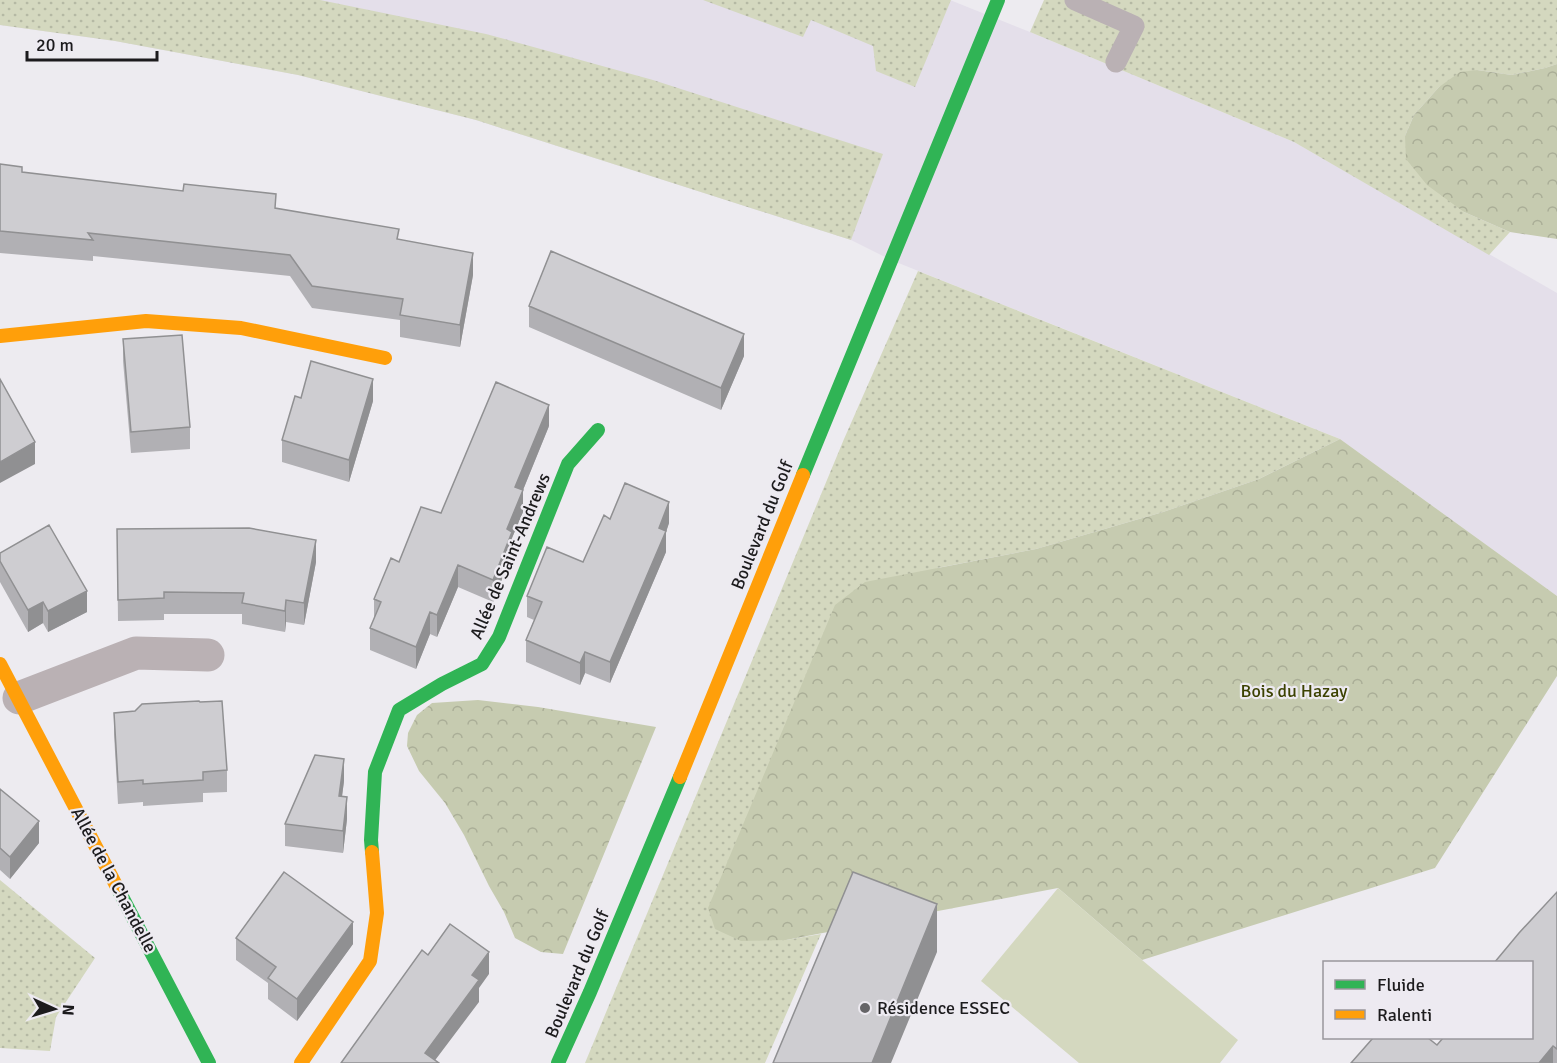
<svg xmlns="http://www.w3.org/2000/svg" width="1557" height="1063" font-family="Signika,sans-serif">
  <defs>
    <pattern id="grass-dots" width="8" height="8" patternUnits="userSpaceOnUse" patternTransform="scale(1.5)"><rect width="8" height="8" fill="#d4d8bf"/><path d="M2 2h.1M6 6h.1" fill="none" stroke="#b5b9a4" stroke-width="1.8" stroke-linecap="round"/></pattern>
    <pattern id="forest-crowns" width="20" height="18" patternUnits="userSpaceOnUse" patternTransform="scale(1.5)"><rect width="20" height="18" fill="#c6cbb0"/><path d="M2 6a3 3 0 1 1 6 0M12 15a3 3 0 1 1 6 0" fill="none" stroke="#aaae97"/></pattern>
  </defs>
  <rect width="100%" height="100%" fill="#edebf0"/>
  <!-- built -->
  <path fill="#e4dfea" d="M0,0H950L1030,32L1294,142L1557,293V596L1340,439L891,260L851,240L476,120L298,75L115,41L0,25Z"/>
  <!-- grass -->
  <path fill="url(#grass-dots)" d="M0,0H320L486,34L653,80L883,154L851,240L476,120L298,75L115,41L0,25Z
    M703,0H951L915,87L876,71L873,46L811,20L803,37Z
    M1044,0H1557V64L1545,68L1512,75L1477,70L1439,87L1414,115L1405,136L1464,212L1510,232L1489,255L1294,142L1030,32Z
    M918,271L1340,439L1259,479L1163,512L1036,549L937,568L786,940L821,934L765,1063H585L844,439Z
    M0,880L95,958L56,1017L50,1051L0,1048Z"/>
  <!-- forest -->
  <path fill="url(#forest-crowns)" d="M1557,64V239L1510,232L1464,212L1427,185L1406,159L1405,136L1414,115L1439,87L1460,72L1477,70L1512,75L1545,68Z
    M1340,439L1557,596V676L1435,868L1142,960L1058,888L786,940L741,941L715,929L708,908L835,605L865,582L1036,549L1163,512L1259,479Z
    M478,700L538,707L656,727L563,954L541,952L515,938L504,912L489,886L464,835L445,803L419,771L407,746L408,733L417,715L432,703Z"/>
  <!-- garden -->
  <path fill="#d4d8bf" d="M1058,888L1142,960L1238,1040L1220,1063H1079L981,981Z"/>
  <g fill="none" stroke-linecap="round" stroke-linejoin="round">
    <!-- lane -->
    <path stroke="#bab1b4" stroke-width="21" d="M1075,0L1134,26L1116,62"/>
    <!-- street -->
    <path stroke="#bab1b4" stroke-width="33" d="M19,698L136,653L208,655"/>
    <!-- fast -->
    <path stroke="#30b455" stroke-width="14" d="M803,475L998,0
      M372,852L371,840L375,772L399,710L442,684L482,664L499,637L568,464L598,430
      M118,889L209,1063
      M558,1063L590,992L680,777"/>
    <!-- slow -->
    <path stroke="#ff9f0a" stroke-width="14" d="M0,336L146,321L241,328L385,358
      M0,664L118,889
      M680,777L803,475
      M301,1063L370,961L377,913L372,852"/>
  </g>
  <!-- wall -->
  <path fill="#b1b0b4" d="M0,164L22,172L276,208L399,239L473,275L460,347L400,337V320L312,308L290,276L93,256V261L0,253Z
    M529,306L744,356L721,410L529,327Z
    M123,339L190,427V449L131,453L123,361Z
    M301,398L373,401L349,482L282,462V440Z
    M549,426L523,490V512L512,538V554L493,602L458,587L437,637L430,634L416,669L370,650V628L374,620V599L399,562L441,513Z
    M610,519L669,523L666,532V552L610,683L585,673L580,685L526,662V640L534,620L527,617V596L583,562Z
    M117,529L316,562L304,625L286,622L285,632L242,624V614H164V620L118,621Z
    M0,553L87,612L48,632L43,623L28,632L0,582Z
    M114,713L227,770V792L203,793V802L143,806V802L118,804L114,734Z
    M344,781L342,797L347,819L343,853L285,846V824Z
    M0,789L39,843L10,879L0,870Z
    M1557,892V1063H1351L1532,1038Z
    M236,938L353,944L297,1021L268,999V983L236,960Z"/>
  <!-- shaded-wall -->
  <path fill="#909092" d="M473,253V275L460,347V325Z
    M744,334V356L721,410V388Z
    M373,379V401L349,482V460Z
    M549,405V426L523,490V512L512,538V554L493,602V580L507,529L515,487Z
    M35,442V464L0,483V462Z
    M669,502V523L666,532V552L610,683V662L659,528Z
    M316,540V562L304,625V603Z
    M458,565V587L437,637V615Z
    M87,591V612L48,632V611Z
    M286,600V622L285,632V611Z
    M43,602V623L28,632V610Z
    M430,612V634L416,669V647Z
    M585,652V673L580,685V663Z
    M344,759V781L339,818V796Z
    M347,797V819L343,853V831Z
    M39,821V843L10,879V857Z
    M937,904V952L891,1063H872Z
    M353,922V944L297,1021V999Z
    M489,952V974L479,988V1002L433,1063L425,1053L472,975Z
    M1553,1046V1063H1539Z"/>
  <!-- building -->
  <path fill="#cecdd1" stroke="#909092" stroke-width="1.5" d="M0,164L22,167V172L183,191L184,184L276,194L275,208L399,229L397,239L473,253L460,325L400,315L403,299L312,286L290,255L88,233L93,240L0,231Z
    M551,251L744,334L721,388L529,306Z
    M182,335L190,427L131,432L123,339Z
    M311,361L373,379L349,460L282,440L295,396L301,398Z
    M0,379L35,442L0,462Z
    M496,382L549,405L515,487L523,490L507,529L512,532L493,580L458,565L437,615L430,612L416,647L370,628L381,602L374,599L391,558L399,562L421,507L441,513Z
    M625,483L669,502L659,528L666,531L610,662L585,652L580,663L526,640L542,602L527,596L547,547L583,562L604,515L610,519Z
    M49,525L87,591L48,611L43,602L28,610L0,561V553Z
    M249,528L316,540L304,603L286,600L285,611L242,603L244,593L164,592V598L118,600L117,529Z
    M199,701L200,702L222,701L227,770L203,772V780L143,784V780L118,782L114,713L135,711L142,704Z
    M315,755L344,759L339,796L347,797L343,831L285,824Z
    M0,789L39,821L10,857L0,848Z
    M284,872L353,922L297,999L268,978L276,967L236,938Z
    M853,872L937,904L872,1063H773Z
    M1557,892V1049L1553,1046L1539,1063H1351L1373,1038H1428L1437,1045L1443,1038H1532V963H1494L1519,933Z
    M450,924L489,952L472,975L479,980L425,1053L439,1063H341L422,950L428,955Z"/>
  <!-- markers -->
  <circle fill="#656467" stroke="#edeaf1" stroke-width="2" cx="865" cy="1008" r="6"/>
  <g text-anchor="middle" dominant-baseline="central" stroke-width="4.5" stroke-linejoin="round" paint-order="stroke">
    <!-- street labels -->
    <g font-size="18" fill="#1c1b1d" stroke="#edeaf1">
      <text transform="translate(762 525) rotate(-68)">Boulevard du Golf</text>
      <text transform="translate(510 556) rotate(-67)">Allée de Saint-Andrews</text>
      <text transform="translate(114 880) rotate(62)">Allée de la Chandelle</text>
      <text transform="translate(577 974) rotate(-67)">Boulevard du Golf</text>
    </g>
    <!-- park labels -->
    <g font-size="18" fill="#3c4202" stroke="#edeaf1">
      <text x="1294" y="691">Bois du Hazay</text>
    </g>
    <!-- poi labels -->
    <g font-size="18" fill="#1c1b1d" stroke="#edeaf1" text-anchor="start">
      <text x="877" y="1008">Résidence ESSEC</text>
    </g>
  </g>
  <!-- legend -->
  <rect x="1323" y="961" width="210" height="78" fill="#edeaf1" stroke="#99979c" stroke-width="1.5"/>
  <rect x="1335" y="980" width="30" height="9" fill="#30b455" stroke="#99979c" stroke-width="1.5"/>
  <text x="1377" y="991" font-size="18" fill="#1c1b1d">Fluide</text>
  <rect x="1335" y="1010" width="30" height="9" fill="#ff9f0a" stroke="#99979c" stroke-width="1.5"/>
  <text x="1377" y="1021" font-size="18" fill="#1c1b1d">Ralenti</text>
  <!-- north arrow -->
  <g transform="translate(54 1009) rotate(94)" stroke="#edeaf1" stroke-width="4.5" paint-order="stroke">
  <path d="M0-4.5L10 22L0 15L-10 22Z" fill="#1c1b1d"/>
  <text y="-9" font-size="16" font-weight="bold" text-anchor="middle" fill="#1c1b1d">N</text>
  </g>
  <!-- scale -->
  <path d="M27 51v9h130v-9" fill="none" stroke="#1c1b1d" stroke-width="3"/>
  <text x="36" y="51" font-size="18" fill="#1c1b1d" stroke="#edeaf1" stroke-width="4.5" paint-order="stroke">20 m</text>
</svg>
